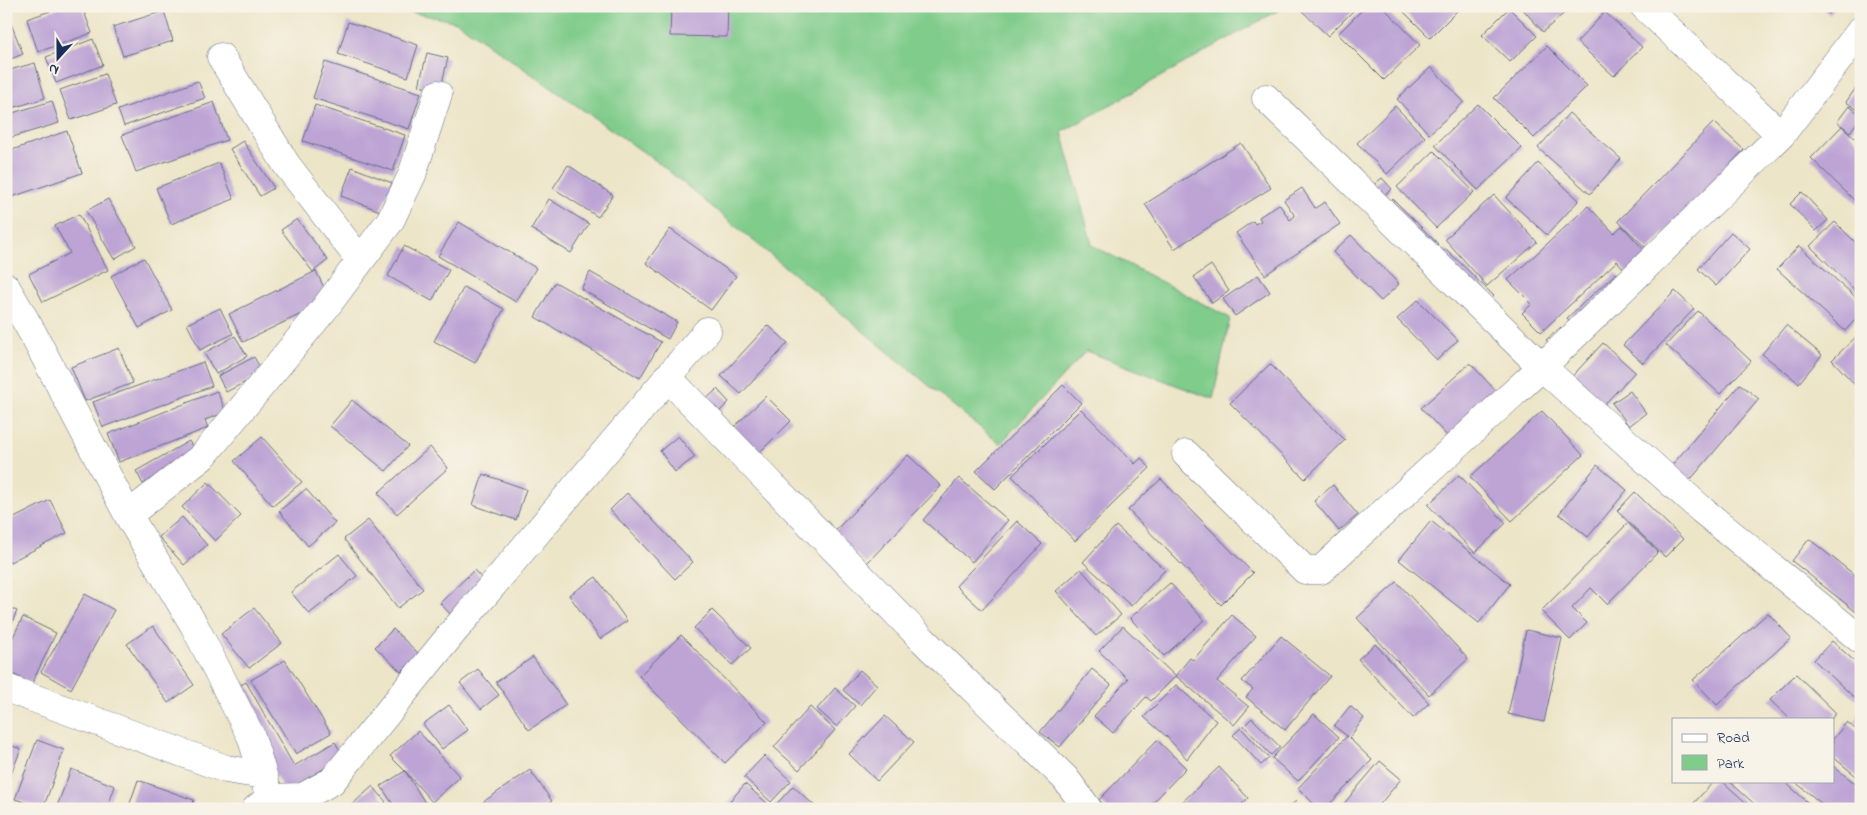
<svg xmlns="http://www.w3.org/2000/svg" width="1867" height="815" font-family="'Indie Flower',sans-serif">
  <rect width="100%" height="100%" fill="#f7f3e8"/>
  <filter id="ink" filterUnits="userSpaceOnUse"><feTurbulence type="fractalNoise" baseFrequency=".02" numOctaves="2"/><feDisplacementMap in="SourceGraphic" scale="10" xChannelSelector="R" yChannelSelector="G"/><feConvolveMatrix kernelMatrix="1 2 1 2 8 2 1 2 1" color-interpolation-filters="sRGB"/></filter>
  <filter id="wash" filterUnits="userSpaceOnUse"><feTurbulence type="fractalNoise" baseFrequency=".0096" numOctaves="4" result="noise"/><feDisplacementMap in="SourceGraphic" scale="20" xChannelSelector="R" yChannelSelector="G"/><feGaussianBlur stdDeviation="1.12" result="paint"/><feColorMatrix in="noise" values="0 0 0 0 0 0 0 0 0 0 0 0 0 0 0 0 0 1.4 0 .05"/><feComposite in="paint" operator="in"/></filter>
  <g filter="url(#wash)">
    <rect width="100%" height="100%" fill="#ede5c8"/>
    <!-- green -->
    <path fill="#80cc8b" stroke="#4e7e74" d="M381,6H1286L1062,132L1092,245L1230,318L1213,399L1086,351L1000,444L659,163L457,22Z"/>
    <g id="blocks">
      <!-- building -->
      <path fill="#bda4d5" d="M65,6H82L92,33L38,52L27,19Z
        M671,6H728L727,37L670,36Z
        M1303,6H1358L1328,36L1300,9Z
        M1366,6H1382L1420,45L1384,80L1338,34Z
        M1398,6H1462L1430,38Z
        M1520,6H1572L1543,32Z
        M1819,6H1836L1829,14Z
        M1509,8L1537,36L1510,62L1482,35Z
        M6,11L23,54L6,61Z
        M164,11L173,41L123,56L113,27Z
        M1605,12L1642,47L1614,76L1577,42Z
        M348,22L418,45L408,77L338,54Z
        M93,39L103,65L56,83L46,57Z
        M1547,46L1587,86L1534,138L1494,98Z
        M427,53L448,58L440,91L419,86Z
        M325,62L421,93L409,129L313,98Z
        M35,63L45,98L6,110V71Z
        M1431,67L1464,102L1429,134L1397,99Z
        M105,74L116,105L71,120L60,90Z
        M198,81L205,98L124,126L118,110Z
        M1861,81V112L1846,102Z
        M52,101L59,123L6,139V115Z
        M214,102L227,140L136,172L122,135Z
        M1478,104L1522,148L1478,190L1435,145Z
        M315,105L405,135L393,171L303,141Z
        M1395,106L1425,137L1387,174L1357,143Z
        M1849,106L1861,115V117L1850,132L1837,122Z
        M1569,113L1621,159L1590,194L1538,148Z
        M1714,122L1744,150L1648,250L1618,221Z
        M1842,126L1861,144V207L1811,158Z
        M67,131L82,173L6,199V152Z
        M243,141L274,188L260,196L230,149Z
        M1241,143L1271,188L1174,249L1145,204Z
        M1434,151L1474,192L1436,228L1397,187Z
        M219,163L234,199L171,224L156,188Z
        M1538,163L1579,200L1547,235L1506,198Z
        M568,165L613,195L598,217L553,188Z
        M352,167L392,183L380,211L341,196Z
        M1382,178L1392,189L1376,202L1367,190Z
        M1302,188L1315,208L1325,202L1340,224L1265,275L1236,233L1253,221L1255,224L1261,221L1259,217L1279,204L1290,220L1295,216L1284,200Z
        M1802,192L1828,220L1816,231L1790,204Z
        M1494,195L1537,242L1487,286L1445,239Z
        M108,199L136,246L114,259L86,211Z
        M549,199L589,224L571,253L531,229Z
        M1393,199L1438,244L1430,252L1385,207Z
        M1588,206L1614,233L1622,226L1651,257L1630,276L1617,261L1541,332L1522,313L1532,304L1508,280Z
        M79,214L108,270L43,302L29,274L70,253L55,226Z
        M297,219L328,260L313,272L281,230Z
        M459,222L536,268L516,302L438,256Z
        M1835,222L1861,248V296L1810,246Z
        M670,229L736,276L711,310L646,263Z
        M1731,232L1750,249L1716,286L1698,269Z
        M1351,235L1399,284L1381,301L1333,252Z
        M404,246L449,270L432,301L388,276Z
        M1799,246L1861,302V313L1845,331L1777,269Z
        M1446,249L1494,296L1483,307L1435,260Z
        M144,258L172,310L139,328L111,276Z
        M1211,265L1229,291L1212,303L1194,277Z
        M316,271L330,300L243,342L229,314Z
        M590,272L677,322L668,339L581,289Z
        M1616,273L1625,283L1576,329L1567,318Z
        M1258,275L1270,292L1235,316L1223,299Z
        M555,282L661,342L640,378L535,317Z
        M464,287L504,309L475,363L434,341Z
        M1675,291L1694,309L1643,363L1623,345Z
        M1418,300L1458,340L1437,360L1397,319Z
        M220,308L233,334L200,350L187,324Z
        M1698,311L1751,361L1720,394L1666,345Z
        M768,325L788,343L741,394L721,376Z
        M1786,325L1822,355L1799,383L1762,354Z
        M1561,327L1567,334L1552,346L1546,340Z
        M1861,332V387L1859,389L1832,360Z
        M235,336L247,356L216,374L204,353Z
        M1603,343L1635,372L1597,412L1566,383Z
        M119,348L133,383L85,401L71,367Z
        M254,357L263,373L226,392L218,376Z
        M203,362L212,386L103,427L93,402Z
        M1470,363L1498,393L1449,438L1421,408Z
        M1270,364L1345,440L1305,479L1230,403Z
        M1740,384L1759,399L1686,485L1668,470Z
        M1063,385L1081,403L995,489L976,471Z
        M717,389L729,402L713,418L700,405Z
        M217,391L226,412L205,420L208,428L119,462L108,434Z
        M1630,391L1646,413L1629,426L1612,403Z
        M766,396L791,421L752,460L727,434Z
        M352,400L408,446L386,471L330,426Z
        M1081,409L1135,464L1141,458L1150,468L1075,541L1012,476Z
        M1542,411L1583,455L1512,521L1470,477Z
        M678,436L695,457L675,472L660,451Z
        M262,437L302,482L273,506L234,461Z
        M189,441L197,454L143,484L136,471Z
        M430,447L448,468L397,514L378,493Z
        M908,455L941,486L866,564L834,532Z
        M1597,465L1627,490L1588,537L1559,514Z
        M483,474L526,489L516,520L473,505Z
        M1459,475L1506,523L1475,553L1428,505Z
        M959,478L1008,520L972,562L923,520Z
        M1161,479L1253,573L1221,605L1128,510Z
        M208,482L241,516L215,541L182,507Z
        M1333,485L1358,515L1339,531L1314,501Z
        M306,489L335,523L308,546L279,511Z
        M1635,492L1683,539L1665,557L1617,511Z
        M627,493L693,562L675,579L610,510Z
        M50,500L67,533L10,562L6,554V522Z
        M182,517L207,545L184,565L159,537Z
        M368,520L423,589L398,608L344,539Z
        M1017,521L1042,544L982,610L956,586Z
        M1431,521L1510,584L1479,623L1399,560Z
        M1628,523L1658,552L1607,604L1591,588L1572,608L1587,623L1570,640L1541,611Z
        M1116,526L1165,570L1131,606L1083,562Z
        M1809,539L1861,580L1860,615L1792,561Z
        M339,554L357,576L309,614L291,592Z
        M1081,569L1121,615L1096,636L1056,591Z
        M474,570L485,582L451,615L440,603Z
        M596,577L627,621L600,639L569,595Z
        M1397,582L1468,659L1429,695L1357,618Z
        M1170,583L1204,620L1164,656L1130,618Z
        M85,594L114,610L71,689L41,672Z
        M6,606L17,611L6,637Z
        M254,608L282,643L249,668L221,634Z
        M712,610L751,648L732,665L694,628Z
        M1768,613L1791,638L1717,705L1693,680Z
        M1232,615L1256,636L1217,681L1249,707L1234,725L1176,676L1151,701L1146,697L1113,733L1094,716L1128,679L1099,651L1123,626L1175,676L1190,658L1193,660Z
        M23,617L56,633L32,683L6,671V651Z
        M153,626L194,685L168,703L127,644Z
        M393,629L419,654L401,672L375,647Z
        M1526,630L1562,638L1544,722L1508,714Z
        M681,635L767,722L725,763L639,676Z
        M1281,636L1330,676L1285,730L1246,697L1253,689L1242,681Z
        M1832,641L1861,667V698L1858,701L1814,660Z
        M1375,644L1429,703L1413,718L1358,659Z
        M533,657L566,705L529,730L496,682Z
        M285,660L331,733L296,754L251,680Z
        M478,669L499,695L481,709L460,683Z
        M1092,669L1111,685L1060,747L1040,732Z
        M860,670L877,685L860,705L843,690Z
        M1796,674L1836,713L1831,719H1790L1770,700Z
        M246,682L294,766L335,742L344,757L285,791L227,693Z
        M1176,685L1216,721L1187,759L1167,737L1144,717Z
        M835,688L855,706L837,727L817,709Z
        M449,705L468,730L442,749L423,724Z
        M1350,706L1364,718L1349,738L1372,760L1325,809H1319L1298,788L1347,736L1334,726Z
        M810,707L835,730L799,770L774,747Z
        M1314,714L1339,737L1298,781L1272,758Z
        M1861,715V726L1855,721Z
        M885,716L914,742L877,781L849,754Z
        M1252,718L1280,747L1271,755L1244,726Z
        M1847,722L1861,734V780L1833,757V739Z
        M1241,728L1269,758L1261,765L1233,735Z
        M418,731L460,777L432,802L405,771L429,809H396L381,786L405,771L390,756Z
        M37,740L64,750L43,809L15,799Z
        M1157,740L1186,768L1147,809H1108L1099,800Z
        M6,744L21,749L6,787Z
        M764,756L791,781L771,802L744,777Z
        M1380,761L1401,779L1376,809H1343L1341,807Z
        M1833,766L1861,788V809H1828L1794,781H1833Z
        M1219,767L1248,798L1237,809H1179L1177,807Z
        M71,769L115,786L107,809H56Z
        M530,770L552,801L541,809H487L483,802Z
        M138,780L194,800L191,809H128Z
        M1714,781H1722L1753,809H1698L1693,804Z
        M1729,781H1784L1815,809H1760Z
        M745,784L767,803L762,809H723Z
        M373,786L386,802L379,809H347Z
        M793,786L816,807L814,809H772Z
        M1296,801L1303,809H1287Z
        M590,803L595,809H582Z"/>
    </g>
  </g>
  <g filter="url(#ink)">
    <use href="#blocks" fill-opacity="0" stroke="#646f83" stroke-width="1"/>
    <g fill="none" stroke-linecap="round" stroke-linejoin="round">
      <!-- minor casing -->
      <g stroke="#646f83" stroke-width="29">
        <path id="minor" d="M1644,6L1781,135
          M221,57L286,164L360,260
          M1266,98L1542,367L1702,510L1861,640
          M6,287L32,332L128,515L194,625L251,736L270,798
          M667,377L923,640L1065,778L1088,809
          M1186,454L1305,570H1321L1542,367L1781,135L1861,30
          M128,515L202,457L325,308L390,221L412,175L438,94
          M6,688L226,769L263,775
          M256,809L270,798L303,797L332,781L454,631L707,331"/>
      </g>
      <!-- minor -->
      <use href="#minor" stroke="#fff" stroke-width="28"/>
    </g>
  </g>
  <!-- margin -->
  <rect width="1867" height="815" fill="none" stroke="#f7f3e8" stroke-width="25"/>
  <!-- legend -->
  <rect x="1672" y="718" width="162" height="65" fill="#f7f3e8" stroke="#9fa5b1"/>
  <rect x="1682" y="734" width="25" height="8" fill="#ffffff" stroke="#9fa5b1"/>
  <text x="1717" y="742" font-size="15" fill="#1b2f5e">Road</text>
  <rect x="1682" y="755" width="25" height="15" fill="#80cc8b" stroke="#9fa5b1"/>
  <text x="1717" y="768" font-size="15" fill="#1b2f5e">Park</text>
  <!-- north arrow -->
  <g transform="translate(58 58) rotate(201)" stroke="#f7f3e8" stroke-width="4" paint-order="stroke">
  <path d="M0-4L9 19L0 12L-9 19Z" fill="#1b2f5e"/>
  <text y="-8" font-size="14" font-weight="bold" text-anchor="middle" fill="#1b2f5e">N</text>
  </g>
</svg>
